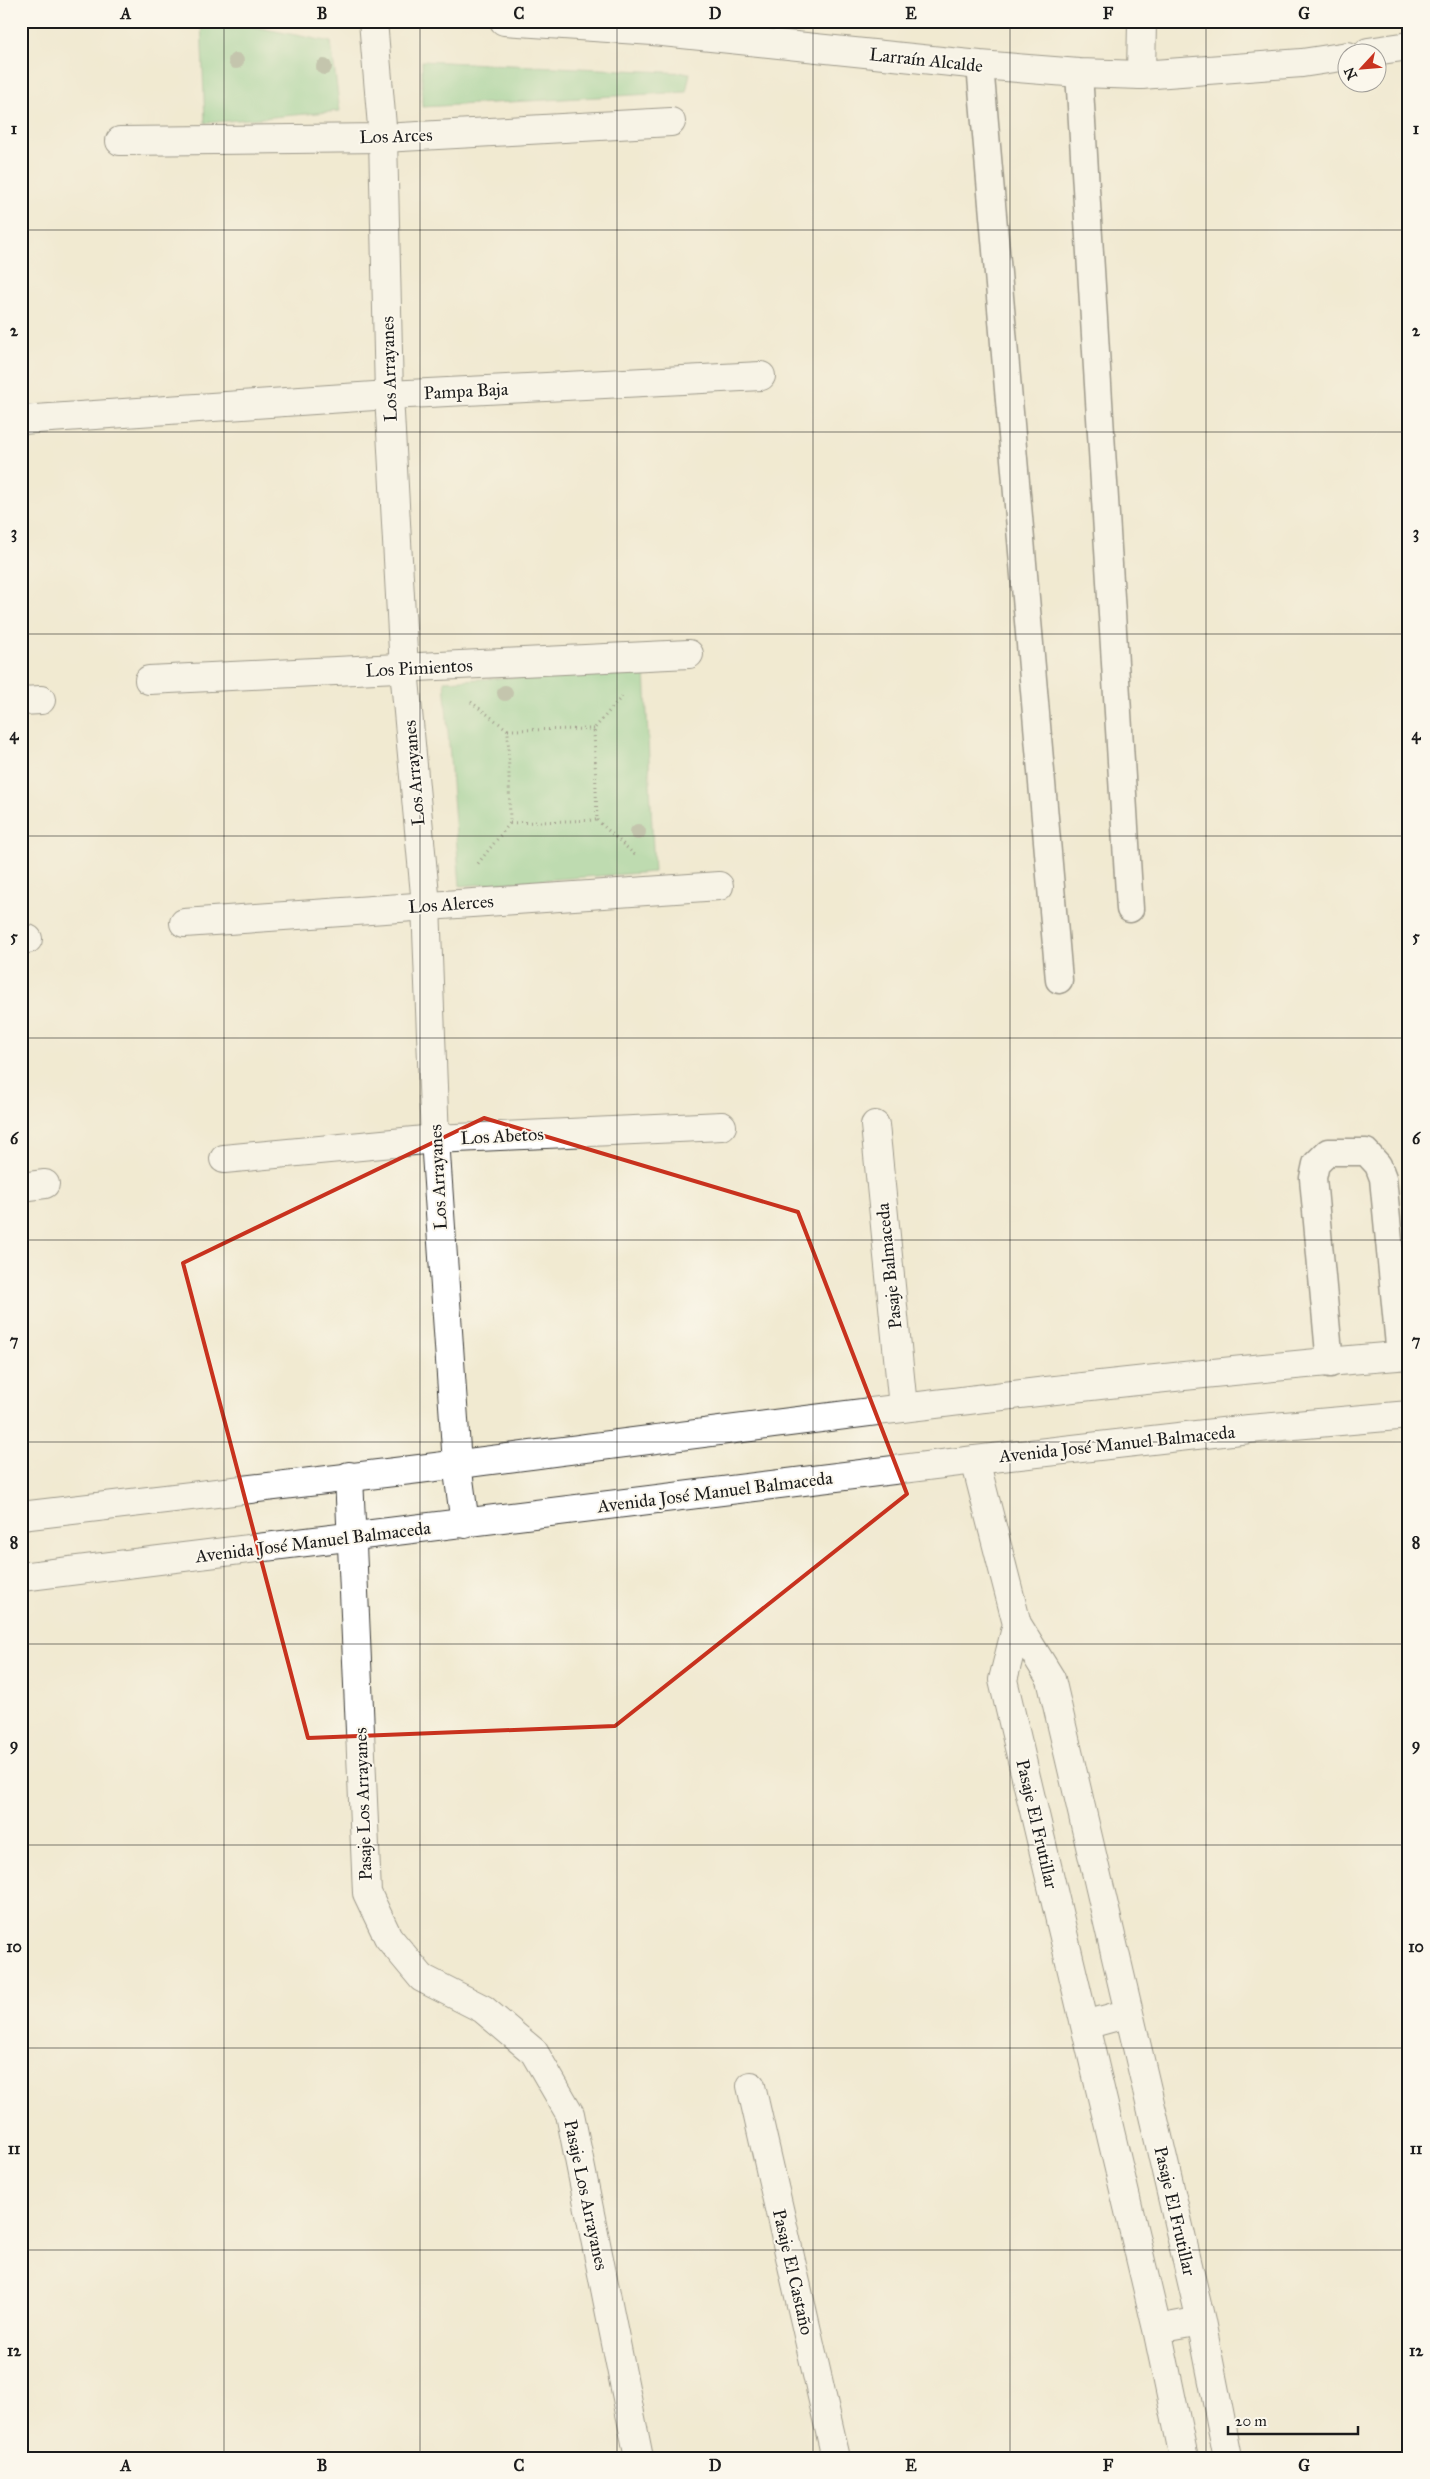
<svg xmlns="http://www.w3.org/2000/svg" width="1430" height="2479" font-family="'IM FELL Great Primer',serif">
  <rect width="100%" height="100%" fill="#fbf7ec"/>
  <filter id="ink" filterUnits="userSpaceOnUse"><feTurbulence type="fractalNoise" baseFrequency=".02" numOctaves="2"/><feDisplacementMap in="SourceGraphic" scale="10" xChannelSelector="R" yChannelSelector="G"/><feConvolveMatrix kernelMatrix="1 2 1 2 8 2 1 2 1" color-interpolation-filters="sRGB"/></filter>
  <filter id="wash" filterUnits="userSpaceOnUse"><feTurbulence type="fractalNoise" baseFrequency=".0096" numOctaves="4" result="noise"/><feDisplacementMap in="SourceGraphic" scale="20" xChannelSelector="R" yChannelSelector="G"/><feGaussianBlur stdDeviation="1.12" result="paint"/><feColorMatrix in="noise" values="0 0 0 0 0 0 0 0 0 0 0 0 0 0 0 0 0 1.4 0 .05"/><feComposite in="paint" operator="in"/></filter>
  <g filter="url(#wash)">
    <rect width="100%" height="100%" fill="#f1ead1"/>
    <!-- green -->
    <path fill="#81ca87" stroke="#4e7352" d="M201,21H225L331,42L340,111L205,123Z
      M422,61L690,73L686,92L422,107Z
      M645,670L654,872L460,886L444,681Z"/>
  </g>
  <g filter="url(#ink)">
    <g fill="none" stroke-linecap="round" stroke-linejoin="round">
      <!-- lane casing -->
      <g stroke="#3c3b37" stroke-width="29">
        <path id="lane" d="M980,65L1059,980
          M1079,73L1130,909
          M1330,1364L1313,1178L1316,1164L1328,1152H1366L1378,1165L1383,1178L1400,1356"/>
      </g>
      <!-- street casing -->
      <g stroke="#3c3b37" stroke-width="30">
        <path id="street" d="M1141,75L1142,21
          M120,141L383,138L671,122
          M21,420L389,395L761,376
          M149,680L689,654
          M21,701L41,700
          M184,923L719,886
          M21,940L28,939
          M875,1125L903,1407
          M224,1159L435,1139L722,1126
          M21,1187L45,1184
          M975,1460L1017,1624L1051,1679L1201,2321L1228,2458
          M349,1476L367,1893L388,1937L422,1978L483,2009L534,2052L570,2114L639,2458
          M1017,1624L1003,1680L1157,2329L1184,2458
          M1085,2025L1129,2013
          M751,2086L836,2458
          M1157,2329L1201,2321"/>
      </g>
      <!-- secondary casing -->
      <g stroke="#3c3b37" stroke-width="30">
        <path id="secondary" d="M373,21L383,138L389,395L404,669L426,905L435,1139L457,1464L465,1524
          M504,21L653,31L980,65L1079,73L1141,75L1302,63L1348,56
          M1368,52L1409,46"/>
      </g>
      <!-- primary casing -->
      <g stroke="#3c3b37" stroke-width="30">
        <path id="primary" d="M21,1516C168,1498 314,1482 460,1464C776,1424 1091,1381 1409,1355
          M21,1577L975,1460L1249,1429L1409,1415"/>
      </g>
      <!-- path -->
      <path stroke="#3c3b37" stroke-width="3" stroke-dasharray="1 4" stroke-linecap="butt" d="M471,702L508,730L510,823L476,866
        M508,730L594,729
        M597,820L635,855
        M510,823L597,820L594,729L623,695"/>
      <!-- lane -->
      <use href="#lane" stroke="#fff" stroke-width="26"/>
      <!-- street -->
      <use href="#street" stroke="#fff" stroke-width="28"/>
      <!-- secondary -->
      <use href="#secondary" stroke="#fff" stroke-width="28"/>
      <!-- primary -->
      <use href="#primary" stroke="#fff" stroke-width="28"/>
    </g>
    <!-- trees -->
    <g fill="#8f9a82">
      <circle cx="236" cy="61" r="8"/>
      <circle cx="324" cy="67" r="8"/>
      <circle cx="505" cy="693" r="8"/>
      <circle cx="638" cy="832" r="8"/>
    </g>
  </g>
  <!-- marked area -->
  <path d="M0 0H1430V2479H0ZM484,1118L798,1212L907,1494L615,1726L308,1738L183,1263Z" fill="#f1ead1" fill-opacity=".55" fill-rule="evenodd"/>
  <path fill="none" stroke="#c8321e" stroke-width="4" stroke-linejoin="round" d="M484,1118L798,1212L907,1494L615,1726L308,1738L183,1263Z"/>
  <!-- grid -->
  <path fill="none" stroke="#1c1c1c" stroke-width="1" stroke-opacity="0.55" d="M224,21V2458M420,21V2458M617,21V2458M813,21V2458M1010,21V2458M1206,21V2458M21,230H1409M21,432H1409M21,634H1409M21,836H1409M21,1038H1409M21,1240H1409M21,1442H1409M21,1644H1409M21,1845H1409M21,2048H1409M21,2250H1409"/>
  <g text-anchor="middle" dominant-baseline="central" stroke-width="4" stroke-linejoin="round" paint-order="stroke">
    <!-- street labels -->
    <g font-size="18" fill="#1c1c1c" stroke="#fbf7ec">
      <text transform="translate(926 60) rotate(6)">Larraín Alcalde</text>
      <text transform="translate(396 136) rotate(-2)">Los Arces</text>
      <text transform="translate(389 369) rotate(-92)">Los Arrayanes</text>
      <text transform="translate(466 391) rotate(-3)">Pampa Baja</text>
      <text transform="translate(419 668) rotate(-3)">Los Pimientos</text>
      <text transform="translate(414 773) rotate(-95)">Los Arrayanes</text>
      <text transform="translate(451 904) rotate(-4)">Los Alerces</text>
      <text transform="translate(502 1136) rotate(-3)">Los Abetos</text>
      <text transform="translate(438 1177) rotate(-93)">Los Arrayanes</text>
      <text transform="translate(889 1266) rotate(-96)">Pasaje Balmaceda</text>
      <text transform="translate(1117 1444) rotate(-6)">Avenida José Manuel Balmaceda</text>
      <text transform="translate(715 1492) rotate(-7)">Avenida José Manuel Balmaceda</text>
      <text transform="translate(313 1542) rotate(-7)">Avenida José Manuel Balmaceda</text>
      <text transform="translate(363 1804) rotate(-92)">Pasaje Los Arrayanes</text>
      <text transform="translate(1037 1824) rotate(77)">Pasaje El Frutillar</text>
      <text transform="translate(586 2195) rotate(78)">Pasaje Los Arrayanes</text>
      <text transform="translate(1175 2211) rotate(77)">Pasaje El Frutillar</text>
      <text transform="translate(793 2272) rotate(77)">Pasaje El Castaño</text>
    </g>
  </g>
  <!-- margin -->
  <rect width="1430" height="2479" fill="none" stroke="#fbf7ec" stroke-width="55"/>
  <!-- north arrow -->
  <g transform="translate(1362 68) rotate(244)"><circle r="24" fill="#fbf7ec" stroke="#a29f99"/>
  <path d="M0-4L9 19L0 12L-9 19Z" fill="#c8321e"/>
  <text y="-8" font-size="14" font-weight="bold" text-anchor="middle" fill="#1c1c1c">N</text>
  </g>
  <!-- scale -->
  <path d="M1228 2426v8h130v-8" fill="none" stroke="#1c1c1c" stroke-width="2.5"/>
  <text x="1235" y="2426" font-size="15" fill="#1c1c1c" stroke="#fbf7ec" stroke-width="4" paint-order="stroke">20 m</text>
  <rect x="28" y="28" width="1374" height="2424" fill="none" stroke="#1c1c1c" stroke-width="2"/>
  <g font-size="16" text-anchor="middle" font-weight="bold" fill="#1c1c1c">
    <text x="126" y="19">A</text>
    <text x="322" y="19">B</text>
    <text x="519" y="19">C</text>
    <text x="715" y="19">D</text>
    <text x="911" y="19">E</text>
    <text x="1108" y="19">F</text>
    <text x="1304" y="19">G</text>
    <text x="14" y="134">1</text>
    <text x="1416" y="134">1</text>
    <text x="14" y="336">2</text>
    <text x="1416" y="336">2</text>
    <text x="14" y="538">3</text>
    <text x="1416" y="538">3</text>
    <text x="14" y="740">4</text>
    <text x="1416" y="740">4</text>
    <text x="14" y="942">5</text>
    <text x="1416" y="942">5</text>
    <text x="14" y="1144">6</text>
    <text x="1416" y="1144">6</text>
    <text x="14" y="1346">7</text>
    <text x="1416" y="1346">7</text>
    <text x="14" y="1548">8</text>
    <text x="1416" y="1548">8</text>
    <text x="14" y="1750">9</text>
    <text x="1416" y="1750">9</text>
    <text x="14" y="1952">10</text>
    <text x="1416" y="1952">10</text>
    <text x="14" y="2154">11</text>
    <text x="1416" y="2154">11</text>
    <text x="14" y="2356">12</text>
    <text x="1416" y="2356">12</text>
    <text x="126" y="2471">A</text>
    <text x="322" y="2471">B</text>
    <text x="519" y="2471">C</text>
    <text x="715" y="2471">D</text>
    <text x="911" y="2471">E</text>
    <text x="1108" y="2471">F</text>
    <text x="1304" y="2471">G</text>
  </g>
</svg>
